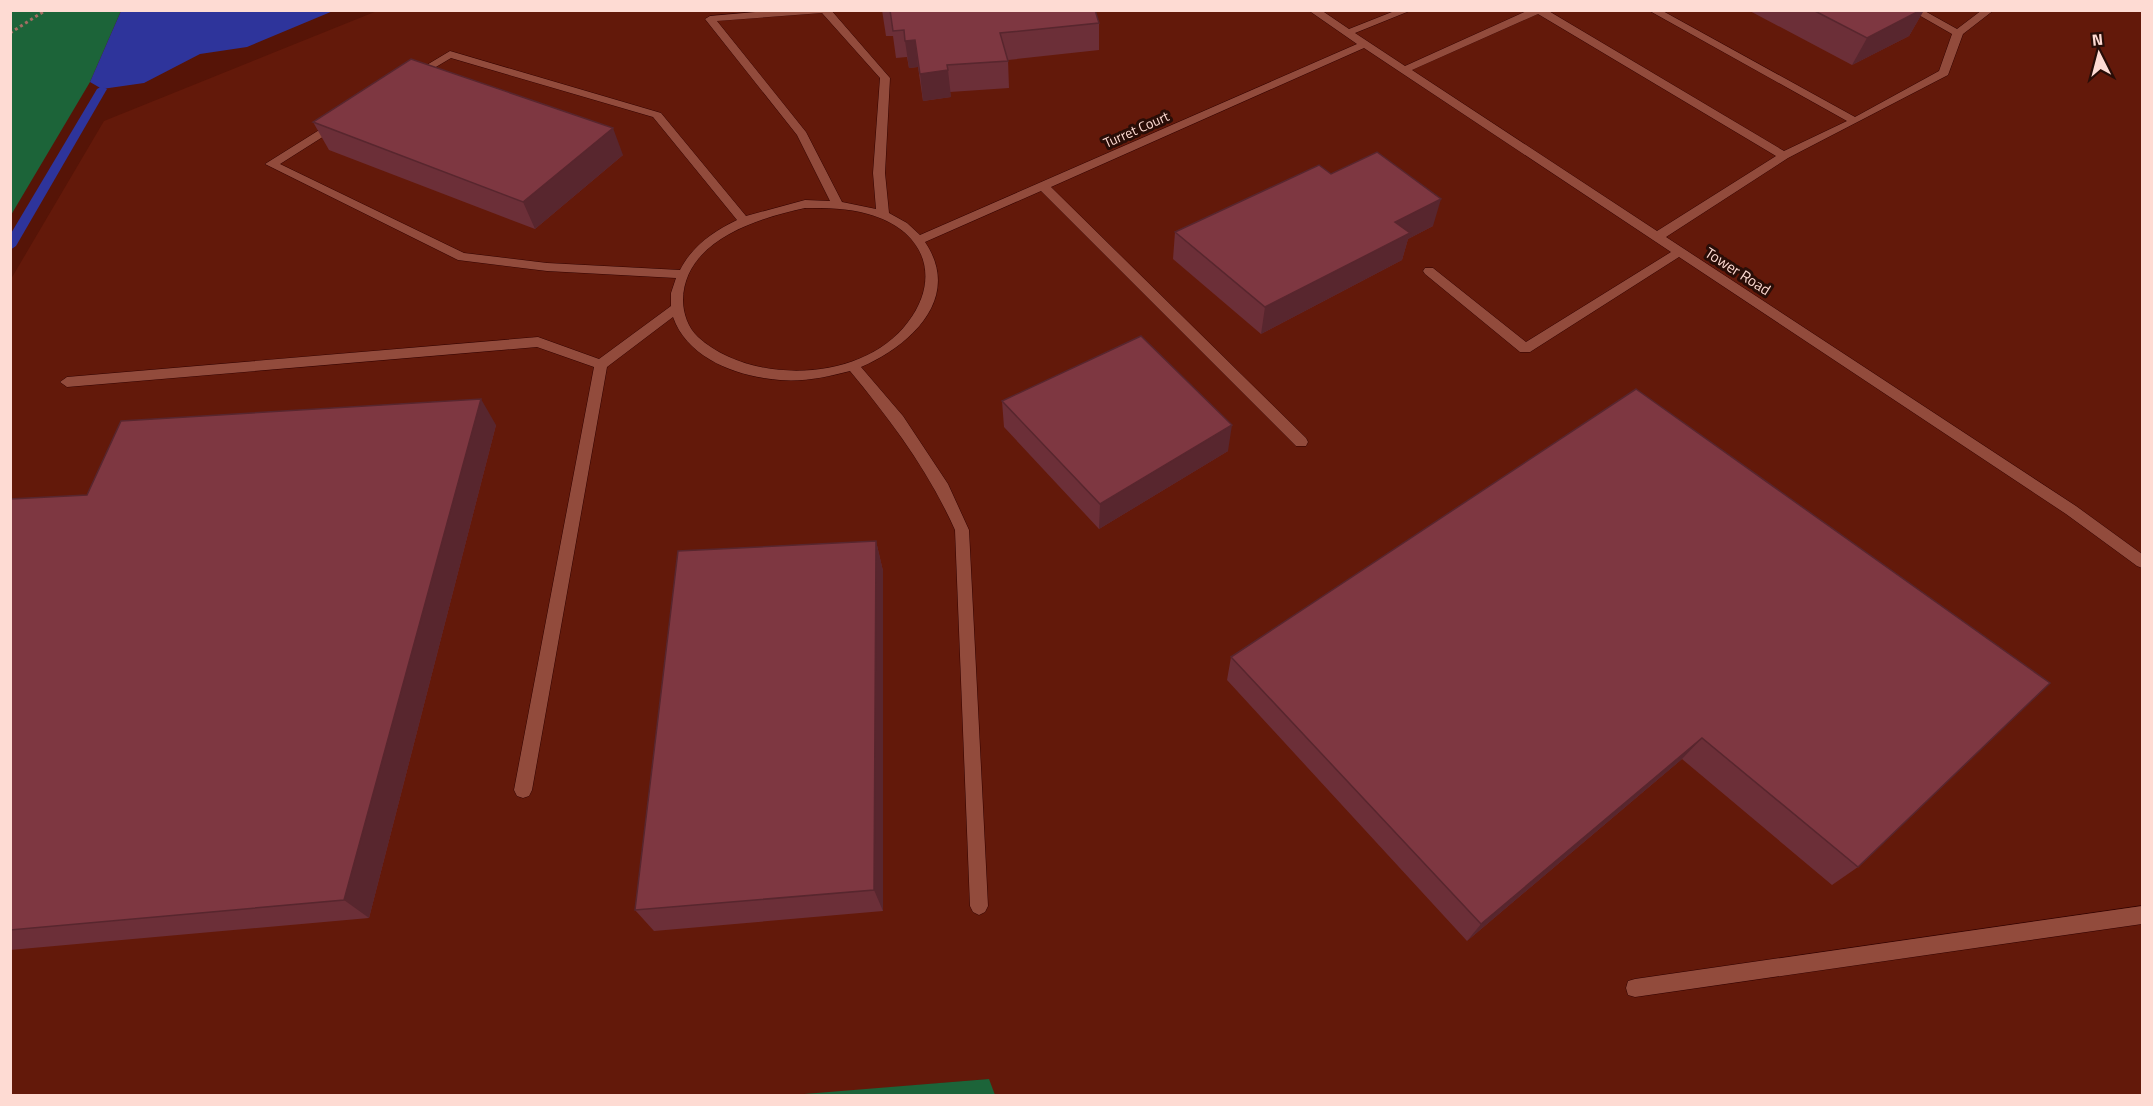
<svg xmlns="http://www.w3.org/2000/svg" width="2153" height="1106" font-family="'Titillium Web',sans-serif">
  <rect width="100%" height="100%" fill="#561407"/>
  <!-- built -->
  <path fill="#63190a" d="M377,11H2142V1095L995,1096L988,1079L792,1096H11V279L104,121Z"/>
  <!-- green -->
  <path fill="#1c6439" d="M11,11H121L90,82L11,215Z
    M989,1079L995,1095H792Z"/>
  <!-- water -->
  <path fill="#2e349b" d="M121,11V10L333,11L247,47L200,54L144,83L102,89L90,82Z"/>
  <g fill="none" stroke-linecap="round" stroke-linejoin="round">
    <!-- stream -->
    <path fill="#2e349b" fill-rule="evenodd" d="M102,86L107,89L16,246L10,250V235L97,89Z"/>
    <!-- minor casing -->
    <g stroke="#320200" stroke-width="1">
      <path id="minor" d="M777,10H831L890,78L885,173L889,213L907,223L920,235L1357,44L1308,10H1321L1349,29L1397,10H1412L1355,33L1405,66L1529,10H1547L1784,151L1847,121L1648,10H1661L1855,117L1939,71L1952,34L1910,10H1923L1957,29L1982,10H1994L1963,34L1948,75L1788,158L1666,237L2076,506L2142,554V568L2137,566L2066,514L1679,257L1530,352H1520L1425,274L1423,271L1425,268H1433L1526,342L1671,252L1364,48L1051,187L1306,438L1308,442L1306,446H1296L1041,191L925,242C963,298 910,346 861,367L903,416L948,484L969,530L988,906L985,912L979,915L973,912L970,906L955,530C928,470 892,422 850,371C827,377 804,382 780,380C740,377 688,360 673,317L607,367L532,790L529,796L523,798L517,796L514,790L594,367L537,347L67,387L60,382L67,377L538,337L599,359L671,306V293L676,278L547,271L458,260L265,164L332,122H340V126L280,164L464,253L547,263L680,270C692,246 714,231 737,220L653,117L451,58L419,77H411L410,75L450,51L661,113L746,216L805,200L830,201L797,135L705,19L710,16ZM822,13L880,78L873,173L876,209L842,202L806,132L717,21ZM1538,14L1776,156L1657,231L1412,70ZM805,208C826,208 848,208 868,214C923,229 943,276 908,322C864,382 752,386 698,337C688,328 683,313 683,300C684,240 759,218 805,208Z
        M2142,906V924L1635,997L1628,995L1626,988L1628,981L1635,979Z"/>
    </g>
    <!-- path -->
    <path stroke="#a26e63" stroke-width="3" stroke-dasharray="3 3" stroke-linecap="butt" d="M10,33L46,10"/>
    <!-- minor -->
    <use href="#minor" fill="#924b3c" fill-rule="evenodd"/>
  </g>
  <!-- wall -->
  <path fill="#6c2f38" d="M882,10H1095L1099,23V50L1008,60L1009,88L950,92L951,97L923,101L918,67L909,68L907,57L896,58L893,36H886Z
    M1748,10H1924L1909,36L1852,65Z
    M313,122L623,155L535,229L329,150Z
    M1331,174L1433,226L1408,239L1402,260L1261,334L1173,259L1175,232Z
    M1636,389L1858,867L1832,885L1682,759L1467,941L1227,680L1231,657Z
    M1002,401L1228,451L1099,529L1004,427Z
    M496,425L369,918L10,950V499L87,495Z
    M876,541L883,571V911L654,931L635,910Z"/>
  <!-- shaded-wall -->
  <path fill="#58262e" d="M1921,10H1924L1909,36L1852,65L1867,38Z
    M915,40L918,67L909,68L905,41Z
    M948,70L951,97L923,101L920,74Z
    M613,128L623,155L535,229L523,202Z
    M1441,199L1433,226L1408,239L1402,260L1261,334L1265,307L1395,222Z
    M481,399L496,425L369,918L344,900Z
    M1232,425L1228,451L1099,529L1100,504Z
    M876,541L883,571V911L874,890Z
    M1702,738L1682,759L1467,941L1481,924Z"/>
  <!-- building -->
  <path fill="#7e3741" stroke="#58262e" stroke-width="1.5" d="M890,10H1095L1099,23L1000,33L1008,61L947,65L948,70L920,74L915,40L905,41L904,30L893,31Z
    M1813,10H1921L1867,38Z
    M411,59L613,128L523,202L313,122Z
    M1377,152L1441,199L1395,222L1410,233L1265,307L1175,232L1319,165L1331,174Z
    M1141,336L1232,425L1100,504L1002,401Z
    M1636,389L2050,683L1858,867L1702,738L1481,924L1231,657Z
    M481,399L344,900L10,930V499L87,495L121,421Z
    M876,541L874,890L635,910L678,551Z"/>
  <g text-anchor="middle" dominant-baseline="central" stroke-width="6" stroke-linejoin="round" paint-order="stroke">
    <!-- far-street labels -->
    <g font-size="14" fill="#fedbd3" stroke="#290d07">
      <text transform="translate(1136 129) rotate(-24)">Turret Court</text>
    </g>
    <!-- street labels -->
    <g font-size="15" fill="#fedbd3" stroke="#290d07">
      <text transform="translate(1738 271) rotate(33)">Tower Road</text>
    </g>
  </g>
  <!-- border -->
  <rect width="2153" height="1106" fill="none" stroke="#fedbd3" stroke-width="24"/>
  <!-- north arrow -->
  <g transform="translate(2099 54) rotate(354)" stroke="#290d07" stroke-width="4.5" paint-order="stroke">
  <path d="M0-4.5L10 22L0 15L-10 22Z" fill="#fedbd3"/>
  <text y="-9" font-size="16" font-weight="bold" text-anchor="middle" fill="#fedbd3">N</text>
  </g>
</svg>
